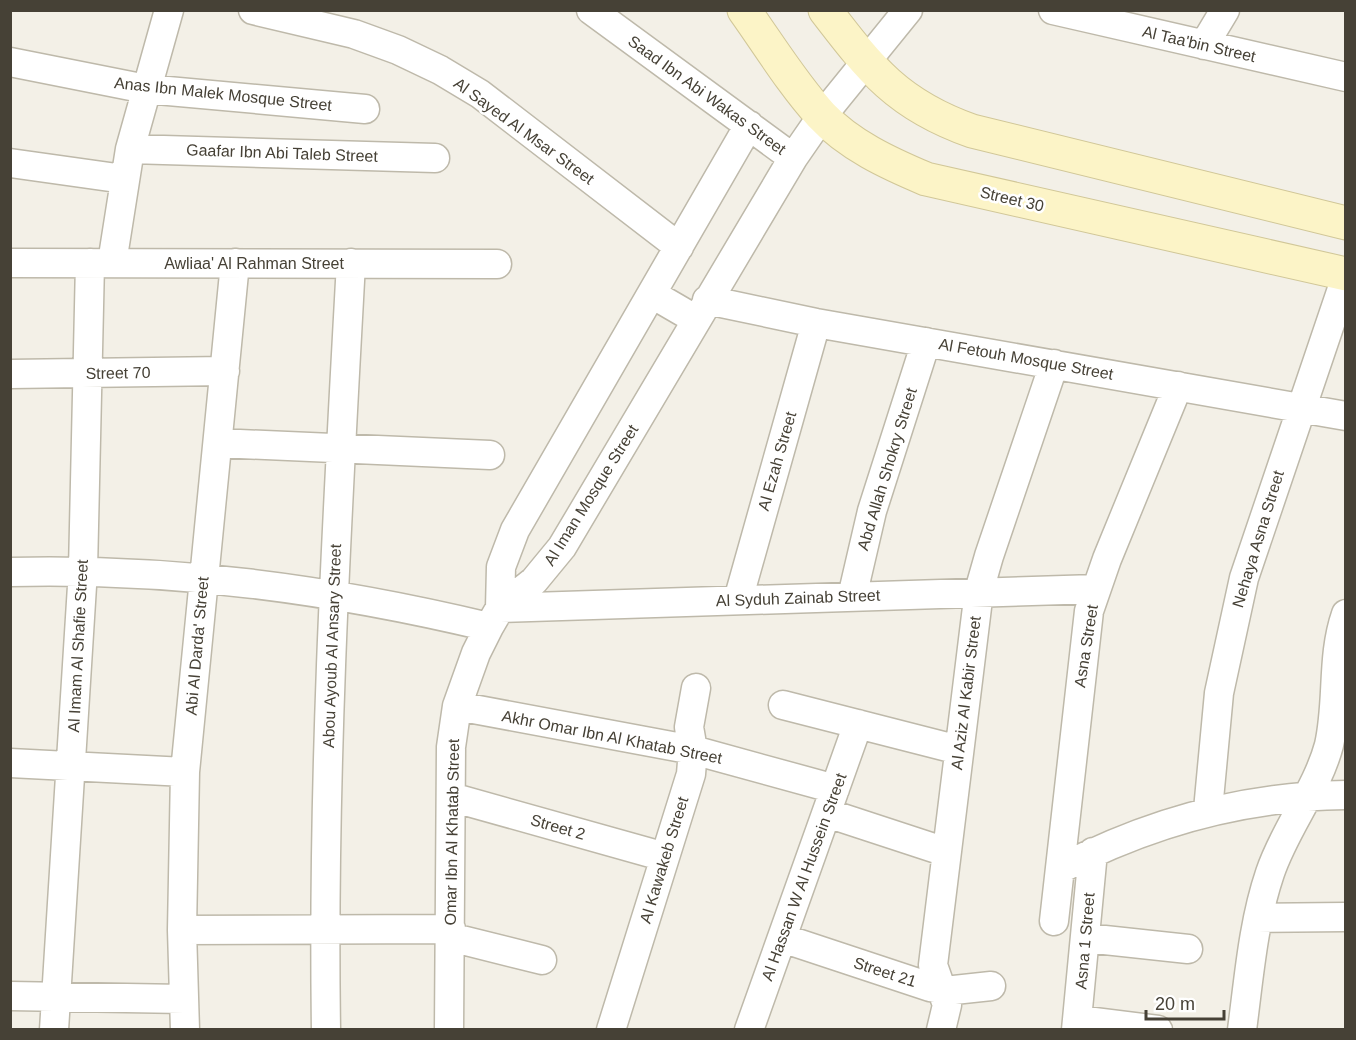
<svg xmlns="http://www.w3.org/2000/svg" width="1356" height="1040" font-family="Arial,sans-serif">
  <rect width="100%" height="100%" fill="#f3f0e7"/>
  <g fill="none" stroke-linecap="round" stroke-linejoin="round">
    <!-- street casing -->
    <g stroke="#beb9aa" stroke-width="31">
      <path id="street" d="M253,10L354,34L398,50L440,70L480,94L679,247
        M591,10L793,158
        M1053,10L1346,77
        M1204,45L1225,10
        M10,62L146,89L365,109
        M130,149L435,158
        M10,163L124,179
        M10,263L497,264
        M112,263L130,149L169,10
        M652,294L695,319
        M707,300L816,323L1346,416
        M10,374L225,371
        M218,443L490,455
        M10,572C175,568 330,589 489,627
        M852,597L872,511L926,342
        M738,600L816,323
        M500,608L1096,589
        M500,608L501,567L515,530L749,125
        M783,705L959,750
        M457,706L693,750L835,789
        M10,763L185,772
        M451,797L665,857
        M1208,810L1219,693L1244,578L1346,277
        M827,813L946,852
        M1060,869C1150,822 1243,796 1346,795
        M1258,918L1346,917
        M1054,921L1089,611L1107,559L1178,386
        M182,930L451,929
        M450,937L542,960
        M782,938L930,987L954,990L991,986
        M1086,938L1188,949
        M10,996L184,999
        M1078,1020L1158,1030
        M54,1030L83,570L90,263
        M185,1030L182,930L185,772L235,263
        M326,1030C322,774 337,518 351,263
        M449,1030L451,747L457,706L476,653L489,627L500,608L534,581L562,547L793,158L822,116L908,10
        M611,1030L691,774L693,750L689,727L696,688
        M749,1030L858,724
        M941,1030L947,1005L933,965L979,591L989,556L1054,364
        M1076,1030L1093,852
        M1242,1030C1249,977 1253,923 1270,873C1285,828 1317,790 1329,745C1339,701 1331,657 1346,614"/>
    </g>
    <!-- secondary casing -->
    <g stroke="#d1c798" stroke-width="35">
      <path id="secondary" d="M744,10C769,45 792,83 821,115C849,145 888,163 926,179L1346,274
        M825,10C871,70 898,105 972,131L1346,223"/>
    </g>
    <!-- street -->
    <use href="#street" stroke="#fff" stroke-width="28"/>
    <!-- secondary -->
    <use href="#secondary" stroke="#fcf4c7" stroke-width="33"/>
  </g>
  <g text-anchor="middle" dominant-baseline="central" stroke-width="5" stroke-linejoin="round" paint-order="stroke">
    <!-- street labels -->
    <g font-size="16" fill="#464136" stroke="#fff">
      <text transform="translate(1199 44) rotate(13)">Al Taa'bin Street</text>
      <text transform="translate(223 94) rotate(6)">Anas Ibn Malek Mosque Street</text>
      <text transform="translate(707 95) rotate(36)">Saad Ibn Abi Wakas Street</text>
      <text transform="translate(524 131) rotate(36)">Al Sayed Al Msar Street</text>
      <text transform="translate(282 153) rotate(2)">Gaafar Ibn Abi Taleb Street</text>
      <text transform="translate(1012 199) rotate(13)">Street 30</text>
      <text x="254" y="263">Awliaa' Al Rahman Street</text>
      <text transform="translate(1026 359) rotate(10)">Al Fetouh Mosque Street</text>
      <text transform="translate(118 373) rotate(-1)">Street 70</text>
      <text transform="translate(777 461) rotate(-74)">Al Ezah Street</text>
      <text transform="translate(887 469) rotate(-73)">Abd Allah Shokry Street</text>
      <text transform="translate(591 495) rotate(-58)">Al Iman Mosque Street</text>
      <text transform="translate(1258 539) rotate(-73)">Nehaya Asna Street</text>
      <text transform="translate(798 598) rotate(-2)">Al Syduh Zainab Street</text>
      <text transform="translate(78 646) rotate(-87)">Al Imam Al Shafie Street</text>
      <text transform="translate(197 646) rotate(-85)">Abi Al Darda' Street</text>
      <text transform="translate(332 646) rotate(-88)">Abou Ayoub Al Ansary Street</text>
      <text transform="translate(1086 646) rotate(-81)">Asna Street</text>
      <text transform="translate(966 693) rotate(-83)">Al Aziz Al Kabir Street</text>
      <text transform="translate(612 737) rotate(11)">Akhr Omar Ibn Al Khatab Street</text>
      <text transform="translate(558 827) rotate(16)">Street 2</text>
      <text transform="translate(452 832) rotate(-89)">Omar Ibn Al Khatab Street</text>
      <text transform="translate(664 860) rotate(-73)">Al Kawakeb Street</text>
      <text transform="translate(804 877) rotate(-70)">Al Hassan W Al Hussein Street</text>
      <text transform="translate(1085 941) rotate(-85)">Asna 1 Street</text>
      <text transform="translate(885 972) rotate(18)">Street 21</text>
    </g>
  </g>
  <!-- border -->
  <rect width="1356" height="1040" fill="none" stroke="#464136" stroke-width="24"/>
  <!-- scale -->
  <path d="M1146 1010v9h78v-9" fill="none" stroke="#464136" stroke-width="3"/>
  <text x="1155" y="1010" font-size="18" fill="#464136" stroke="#ffffff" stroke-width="4.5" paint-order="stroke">20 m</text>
</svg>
